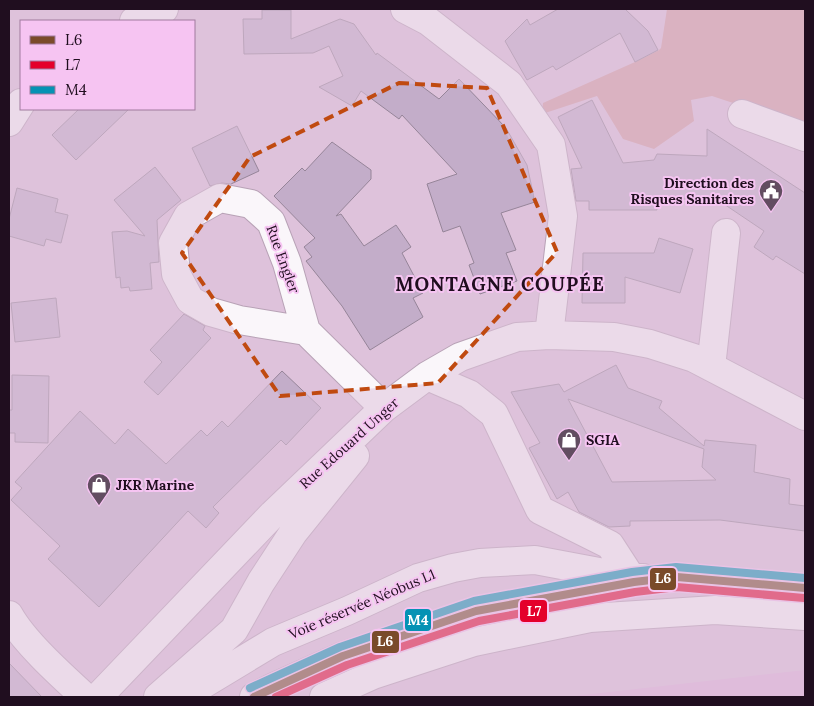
<svg xmlns="http://www.w3.org/2000/svg" width="814" height="706" font-family="Lora,serif">
  <rect width="100%" height="100%" fill="#dec2db"/>
  <!-- built -->
  <path fill="#dfb4dc" d="M805,670V697H565Z"/>
  <!-- green -->
  <path fill="#d59ea3" d="M667,9H805V127L712,96L691,100L694,121L654,149L623,139L597,96L542,114L543,103L635,62L659,50L661,48Z"/>
  <!-- building -->
  <path fill="#c3adc9" stroke="#968599" fill-rule="evenodd" d="M558,9H625L648,31L658,50L635,62L620,33L556,70L553,66L527,80L505,41L527,19L530,25Z
    M262,10H291V39L340,19L354,24L376,55L377,53L439,99L459,79L506,128L527,165L535,202L501,213L516,250L506,253L517,281L480,294L469,265L474,263L460,226L443,232L427,184L457,174L402,115L399,119L361,91L352,106L319,87L343,76L329,46L313,53L244,54L243,19H262Z
    M592,100L623,163L654,160L657,154L707,156V129L805,193V274L776,256L773,260L754,247L764,231L715,198L655,200L657,210H589V201H576L571,169L582,168L558,117Z
    M79,109H129L76,160L52,135Z
    M237,126L259,171L231,184L222,183L210,186L192,148Z
    M332,142L371,170V179L336,216L341,214L364,246L396,225L411,247L402,253L423,293L413,298L423,317L370,350L342,306L306,261L312,257L304,247L315,238L274,196L302,168L305,171Z
    M155,167L181,200L157,220L159,262L150,263L152,289L130,291L129,287L121,288L120,277L116,278L112,232L127,231L145,236L114,200Z
    M17,188L58,199L55,212L68,215L61,243L46,239L44,246L9,236V219Z
    M659,238L693,249L680,293L625,277V303H582L583,253H654Z
    M56,298L60,337L15,342L11,303Z
    M184,314L205,326L203,330L211,338L158,395L144,382L162,362L150,350Z
    M616,365L628,388L662,401L659,408L704,446L705,440L756,445L754,472L790,479L789,504L805,506V531L720,520L630,521V526L609,527L579,512L568,492L557,499L529,448L540,443L511,392L559,384L564,392ZM568,399L704,449L702,467L716,480L612,482Z
    M282,371L321,408L286,445L281,440L213,507L219,513L206,528L188,511L99,607L48,559L60,546L11,500L22,488L15,482L80,411L115,444L128,429L166,464L201,430L207,436L222,421L228,427Z
    M12,375L49,376L48,443L15,442V433H9V410H12Z
    M9,663L42,697H9Z"/>
  <g fill="none" stroke-linecap="round" stroke-linejoin="round">
    <!-- minor casing -->
    <g stroke="#b8a2b6" stroke-width="30">
      <path id="minor" d="M405,9L428,21L509,84L551,145L563,216L549,335
        M134,21L148,14L164,9
        M742,114L805,137
        M9,122L21,103
        M306,331L239,320L211,312L190,300L176,274L173,243L188,216L220,198L251,204L271,222L287,263L306,331L384,408
        M711,367L726,233
        M427,376L469,394L494,414L540,510L610,545L634,582
        M9,615C24,642 62,676 85,697
        M98,697L273,514L384,408L427,376L460,357L517,337L549,335L614,337L650,344L694,358L805,416
        M158,697L234,630L261,582L293,533L355,456
        M182,697L273,642L347,611L418,578L453,568L480,563L535,560L631,578H643"/>
    </g>
    <!-- highway casing -->
    <g stroke="#b8a2b6" stroke-width="30">
      <path id="highway" d="M254,697L272,688L343,656L476,611L634,582L677,577L805,588
        M324,697L373,675L474,642L590,618L715,610L805,616"/>
    </g>
    <!-- minor -->
    <use href="#minor" stroke="#faf6fa" stroke-width="28"/>
    <!-- highway -->
    <use href="#highway" stroke="#faf6fa" stroke-width="28"/>
    <!-- bus-1 casing -->
    <g stroke="#f6c4f2" stroke-width="11">
      <path id="bus-1" d="M254,697L343,656L476,611L634,582L677,577L805,588"/>
    </g>
    <!-- bus-2 casing -->
    <g stroke="#f6c4f2" stroke-width="11">
      <path id="bus-2" d="M276,697L347,665L479,621L635,592L677,587L804,598"/>
    </g>
    <!-- bus-3 casing -->
    <g stroke="#f6c4f2" stroke-width="11">
      <path id="bus-3" d="M250,688L340,647L474,601L632,572L676,567L805,578"/>
    </g>
    <!-- bus-1 -->
    <use href="#bus-1" stroke="#7a4b2a" stroke-width="8"/>
    <!-- bus-2 -->
    <use href="#bus-2" stroke="#e4002b" stroke-width="8"/>
    <!-- bus-3 -->
    <use href="#bus-3" stroke="#0592b4" stroke-width="8"/>
  </g>
  <!-- marked area -->
  <path d="M0 0H814V706H0ZM399,83L487,88L557,252L438,383L280,396L182,253L250,157Z" fill="#dec2db" fill-opacity=".55" fill-rule="evenodd"/>
  <path fill="none" stroke="#c04a10" stroke-width="4" stroke-dasharray="10 6" stroke-linejoin="round" d="M399,83L487,88L557,252L438,383L280,396L182,253L250,157Z"/>
  <!-- icons -->
  <defs>
    <g id="civic-pin" transform="scale(1.25)"><path d="M0 17L-7.5 6A9.5 9.5 0 1 1 7.5 6Z" fill="#624d61" stroke="#f6c4f2"/><path d="M-.6-6.5H3V-4.5H.6V-3L4-1V1h2V6H-6V1h2V-1L-.6-3ZM-1.2 2.5V6h2.4V2.5Z" fill="#fff"/></g>
    <g id="shop-pin" transform="scale(1.25)"><path d="M0 17L-7.5 6A9.5 9.5 0 1 1 7.5 6Z" fill="#624d61" stroke="#f6c4f2"/><path d="M-5-2.5h2.3a2.7 3.5 0 0 1 5.4 0H5L5.5 6h-11ZM-1.5-2.5h3a1.5 2.3 0 0 0-3 0Z" fill="#fff"/></g>
  </defs>
  <g fill-rule="evenodd">
    <use href="#civic-pin" x="771" y="191"/>
    <use href="#shop-pin" x="569" y="440"/>
    <use href="#shop-pin" x="99" y="485"/>
  </g>
  <g text-anchor="middle" dominant-baseline="central" stroke-width="4" stroke-linejoin="round" paint-order="stroke">
    <!-- poi labels -->
    <g font-size="14" font-weight="bold" fill="#200e1f" stroke="#f6c4f2" text-anchor="start">
      <text x="754" y="183" text-anchor="end">Direction des<tspan x="754" dy="16">Risques Sanitaires</tspan></text>
      <text x="586" y="440">SGIA</text>
      <text x="116" y="485">JKR Marine</text>
    </g>
    <!-- street labels -->
    <g font-size="14" fill="#200e1f" stroke="#f6c4f2">
      <text transform="translate(283 259) rotate(70)">Rue Engler</text>
      <text transform="translate(349 443) rotate(-42)">Rue Edouard Unger</text>
      <text transform="translate(362 604) rotate(-23)">Voie réservée Néobus L1</text>
    </g>
    <!-- district labels -->
    <g font-size="19" font-weight="bold" letter-spacing="1" fill="#200e1f" stroke="#f6c4f2">
      <text x="500" y="284">MONTAGNE COUPÉE</text>
    </g>
  </g>
  <g stroke="#f6c4f2" stroke-width="2">
    <rect x="649" y="567" width="28" height="24" rx="5" fill="#7a4b2a"/>
    <rect x="519" y="599" width="29" height="24" rx="5" fill="#e4002b"/>
    <rect x="404" y="608" width="28" height="24" rx="5" fill="#0592b4"/>
    <rect x="371" y="630" width="29" height="24" rx="5" fill="#7a4b2a"/>
  </g>
  <g font-size="14" text-anchor="middle" font-weight="bold" fill="#fff">
    <text x="663" y="583">L6</text>
    <text x="534" y="616">L7</text>
    <text x="418" y="625">M4</text>
    <text x="385" y="646">L6</text>
  </g>
  <!-- border -->
  <rect width="814" height="706" fill="none" stroke="#200e1f" stroke-width="20"/>
  <!-- legend -->
  <rect x="20" y="20" width="175" height="90" fill="#f6c4f2" stroke="#a07b9e"/>
  <rect x="30" y="36" width="25" height="8" fill="#7a4b2a" stroke="#a07b9e"/>
  <text x="65" y="45" font-size="15" fill="#200e1f">L6</text>
  <rect x="30" y="61" width="25" height="8" fill="#e4002b" stroke="#a07b9e"/>
  <text x="65" y="70" font-size="15" fill="#200e1f">L7</text>
  <rect x="30" y="86" width="25" height="8" fill="#0592b4" stroke="#a07b9e"/>
  <text x="65" y="95" font-size="15" fill="#200e1f">M4</text>
</svg>
